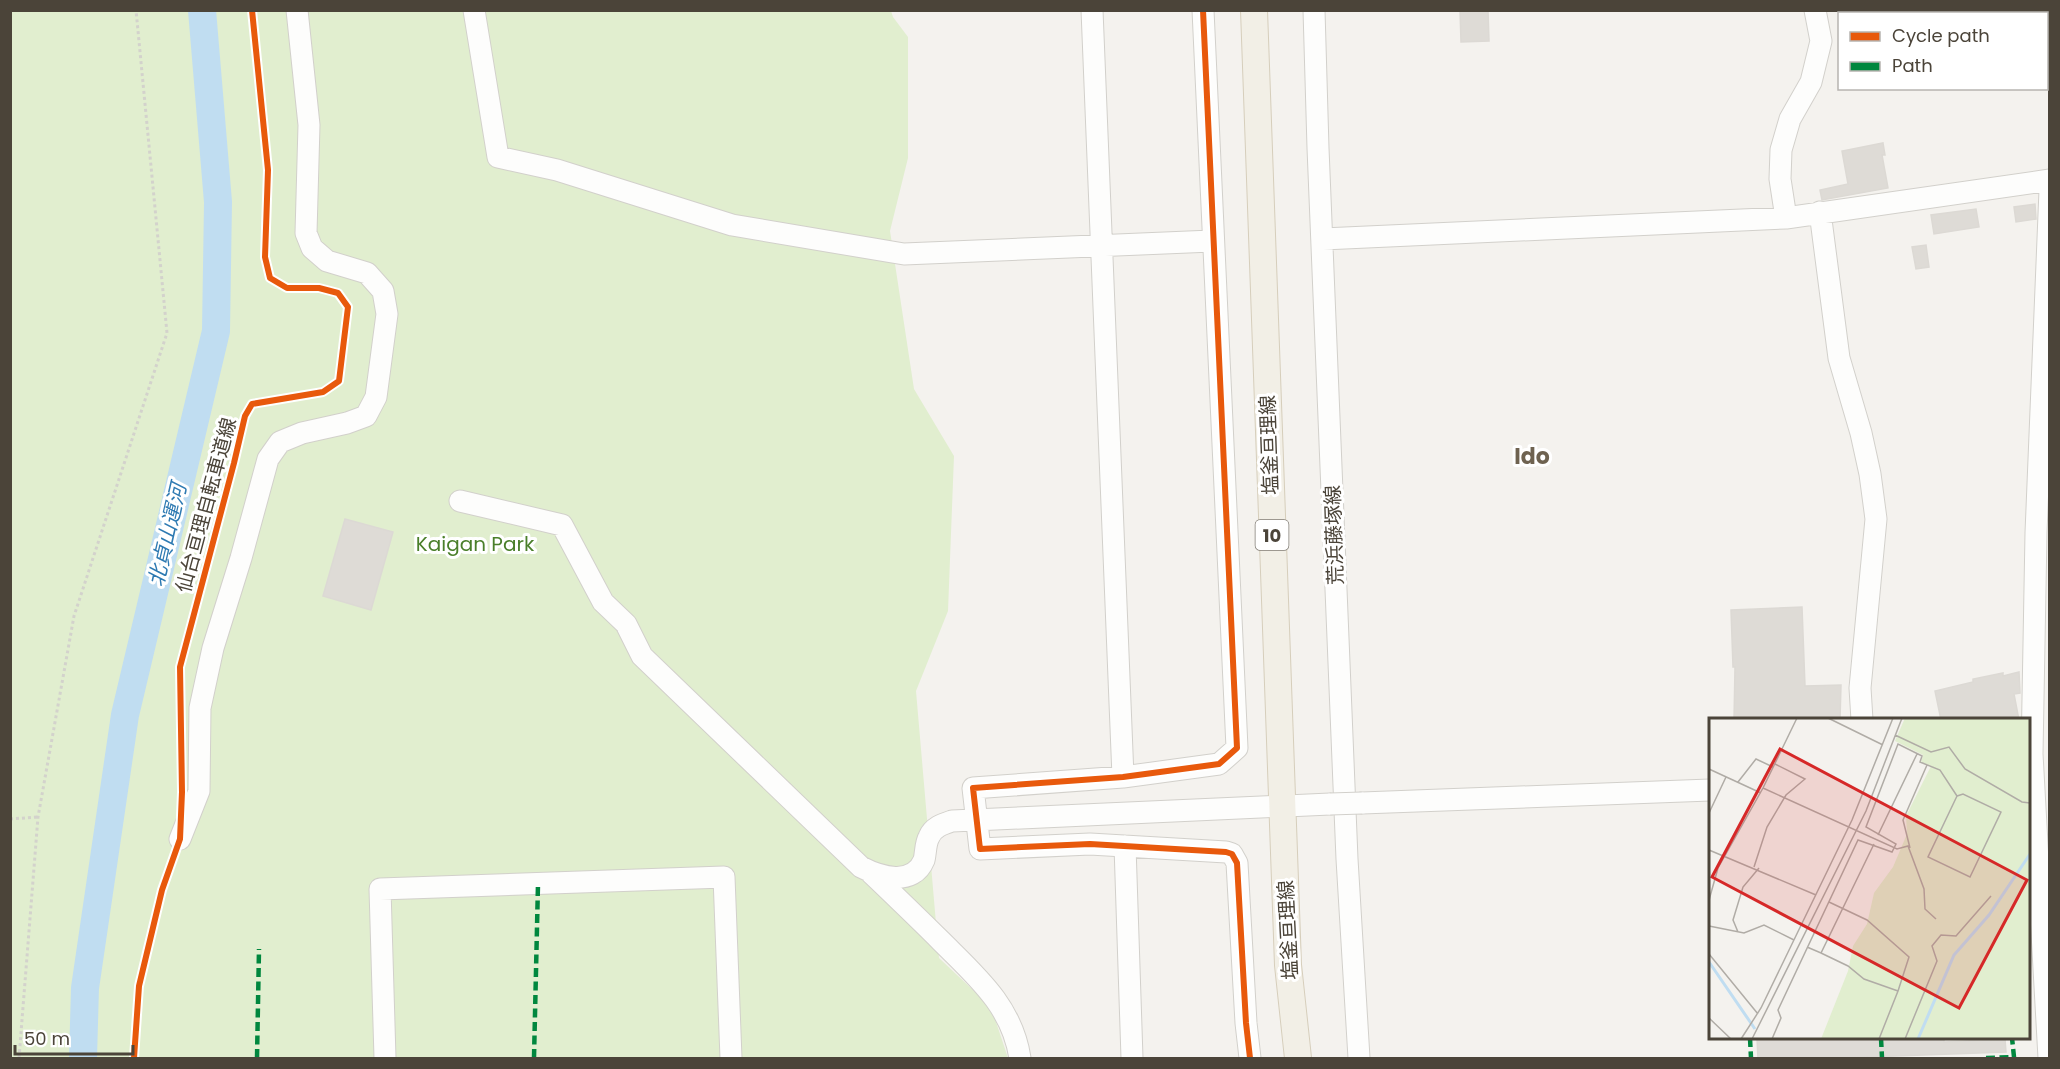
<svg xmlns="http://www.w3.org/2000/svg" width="2060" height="1069" font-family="Poppins,'Noto Sans JP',sans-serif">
  <rect width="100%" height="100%" fill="#f4f2ee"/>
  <!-- green -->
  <path fill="#e1eecf" d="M10,11H891L893,17L908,37V158L890,231L914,389L954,456L948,611L916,691L939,958L991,1007L1008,1058H11Z"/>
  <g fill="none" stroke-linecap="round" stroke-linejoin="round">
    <!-- river -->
    <path stroke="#c0ddf1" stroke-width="28" d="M83,1058L85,988L125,715L216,331L218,202L202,10"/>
  </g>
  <!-- building -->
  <path fill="#dedbd6" stroke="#dcd9d4" stroke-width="1.5" d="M1460,10H1488L1489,41L1461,42Z
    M1883,143L1885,155H1882L1888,188L1822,200L1820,190L1848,184L1842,151Z
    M2035,204L2036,219L2016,222L2014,207Z
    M1976,209L1979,227L1934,234L1931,215Z
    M1926,245L1929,267L1916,269L1912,247Z
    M345,519L393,532L371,610L323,596Z
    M1802,607L1805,686L1841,685L1840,720H1734L1735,667H1733L1731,610Z
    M2019,672L2020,693L2014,694L2019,720H1941L1935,691L1973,682V679L2003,673V676Z
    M1757,1038H1944V1042L2005,1039L2006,1052L1813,1059H1758Z"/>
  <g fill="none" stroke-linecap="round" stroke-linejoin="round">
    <!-- minor casing -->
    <g stroke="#d2d0cb" stroke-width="23">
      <path id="minor" d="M474,10L498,157L557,170L732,225L904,254L1212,241
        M1092,10L1123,777
        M1203,10L1237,748L1219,764L1123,777L973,788L980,849L1090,844L1226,852L1232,854L1237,863L1246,1023L1250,1058
        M1314,10L1318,148L1347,859L1359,1058
        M2039,10L2040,14
        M2046,49L2050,65
        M1820,212L1839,358L1861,433L1870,474L1876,519L1860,688L1862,720
        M1786,218L1780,179L1781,150L1790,119L1811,82L1821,41L1815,10
        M1323,239L1786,218L2050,180
        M460,501L562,525L603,602L626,624L642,656L861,867C880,877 913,887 924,860C926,853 925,844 929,837C933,827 943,824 952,821L1330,804
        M1362,803L1710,790
        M180,839L199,791L200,708L213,648L241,558L268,459L280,442L302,433L347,423L366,416L376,397L387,314L383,291L367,273L327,261L312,248L306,233L309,125L297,10
        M1125,846L1132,1058
        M871,873C895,896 918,918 941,941C976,976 1012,1006 1020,1058
        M385,1058L380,889L724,877L731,1058
        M2049,1058L2032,754L2036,533L2050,190"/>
    </g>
    <!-- major casing -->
    <g stroke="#d6cebb" stroke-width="28">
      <path id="major" d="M1254,10L1288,965L1298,1058"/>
    </g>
    <!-- path -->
    <path stroke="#d3d2cc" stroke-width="3" stroke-dasharray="3 3" stroke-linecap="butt" d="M10,819L38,817
      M19,1058L38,817L74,616L167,333L136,10"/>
    <!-- minor -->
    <use href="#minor" stroke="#fdfdfc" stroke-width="21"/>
    <!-- major -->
    <use href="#major" stroke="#f2efe6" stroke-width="26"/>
    <!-- minor-bridge casing -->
    <g stroke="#d2d0cb" stroke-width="23" stroke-linecap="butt">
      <path id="minor-bridge" d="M1330,804L1362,803"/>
    </g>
    <!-- minor-bridge -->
    <use href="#minor-bridge" stroke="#fdfdfc" stroke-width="21"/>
    <!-- quiet -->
    <path stroke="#00873e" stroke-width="4.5" stroke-dasharray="9 4.5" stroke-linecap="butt" d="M1750,1038L1751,1058
      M1881,1038L1882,1058
      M257,1058L259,949
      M534,1058L538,884
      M1986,1058L2014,1057L2012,1038"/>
    <!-- cycleway casing -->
    <g stroke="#fff" stroke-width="10">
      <path id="cycleway" d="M1203,10L1237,748L1219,764L1123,777L973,788L980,849L1090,844L1226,852L1232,854L1237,863L1246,1023L1250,1058
        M134,1058L139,986L162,890L180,839L182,792L180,667L234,463L245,416L252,404L323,392L339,381L348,307L338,293L319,288H287L270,278L265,257L268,170L252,10"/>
    </g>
    <!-- cycleway -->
    <use href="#cycleway" stroke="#e8590c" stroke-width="6"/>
  </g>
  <g text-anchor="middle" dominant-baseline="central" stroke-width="6" stroke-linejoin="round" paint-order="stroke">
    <!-- shield labels -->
    <rect fill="#fff" stroke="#817c74" stroke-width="1.5" x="1255.5" y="520" width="33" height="30" rx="4.5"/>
    <g font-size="18" font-weight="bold" fill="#4b4439">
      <text x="1272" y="535">10</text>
    </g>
    <!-- street labels -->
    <g font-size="20" fill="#4b4439" stroke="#fff">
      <text transform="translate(1269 445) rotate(-92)">塩釜亘理線</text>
      <text transform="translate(206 505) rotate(-75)">仙台亘理自転車道線</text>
      <text transform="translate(1334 535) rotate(-92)">荒浜藤塚線</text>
      <text transform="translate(1288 930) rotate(-93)">塩釜亘理線</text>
    </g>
    <!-- park labels -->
    <g font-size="20" fill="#4a7f2a" stroke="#fff">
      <text x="475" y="544">Kaigan Park</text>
    </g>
    <!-- water labels -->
    <g font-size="21" font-style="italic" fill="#2e7ab2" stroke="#fff">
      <text transform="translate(167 535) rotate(-77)">北貞山運河</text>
    </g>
    <!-- quarter labels -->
    <g font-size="22" font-weight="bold" fill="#6e6250" stroke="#fff">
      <text x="1532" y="456">Ido</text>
    </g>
  </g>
  <!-- overview -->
  <g transform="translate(1709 718)">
    <rect width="321" height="321" fill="#f4f2ee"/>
    <path d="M196,0H321V321H112L139,253L144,228L158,206L165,175L184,149L198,116L197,98L222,48L212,44L214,37L186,23Z" fill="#e1eecf"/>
    <path fill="none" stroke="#c0ddf1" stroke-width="3" d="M0,244L46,311M209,321L245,237L280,197L321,136"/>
    <path fill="none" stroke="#b0aca6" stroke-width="1.5" d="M119,0L174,27M186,17L222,34L240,29L256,51L313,84L321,85M0,51L52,75M29,64L47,41L64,49M54,70L188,131L199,128L215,171L216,191L227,201M0,95L17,59M169,117L208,36M201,130L194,102L218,47M0,132L107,177M45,149L58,109L77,77L96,61L66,46M0,182L9,150L54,70L88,0M0,208L35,215L55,207L85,222M29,214L24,202L34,169L50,150M98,229L112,235L165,126M112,235L139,248L155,261L189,273L200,239L158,202L120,184M0,236L49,296M0,300L22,321M32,321L52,290L143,102L184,0M43,321L157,93L193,0M63,321L72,300L69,292L149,122L183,134L187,126L157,109L189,26L213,38L211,44L231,52L248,78L254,76L292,94L261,159L219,139L248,78M170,321L189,273M196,321L228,243L223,228L232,217L247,218L282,178"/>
    <path fill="#d62828" fill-opacity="0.15" stroke="#d62828" stroke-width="3" d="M71,31L318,162L250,290L3,159Z"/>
    <rect width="321" height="321" fill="none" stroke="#4b4439" stroke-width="3"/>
  </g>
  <!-- border -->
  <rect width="2060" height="1069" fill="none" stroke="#4b4439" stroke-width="24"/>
  <!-- legend -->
  <rect x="1838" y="12" width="210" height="78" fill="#ffffff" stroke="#b7b4b0" stroke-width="1.5"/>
  <rect x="1850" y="32" width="30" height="9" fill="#e8590c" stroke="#b7b4b0" stroke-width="1.5"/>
  <text x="1892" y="42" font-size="18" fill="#4b4439">Cycle path</text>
  <rect x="1850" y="62" width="30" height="9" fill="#00873e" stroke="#b7b4b0" stroke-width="1.5"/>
  <text x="1892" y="72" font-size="18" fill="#4b4439">Path</text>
  <!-- scale -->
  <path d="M15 1045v9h118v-9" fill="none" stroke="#4b4439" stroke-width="3"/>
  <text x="24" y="1045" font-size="18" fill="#4b4439" stroke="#ffffff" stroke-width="4.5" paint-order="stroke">50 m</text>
</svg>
